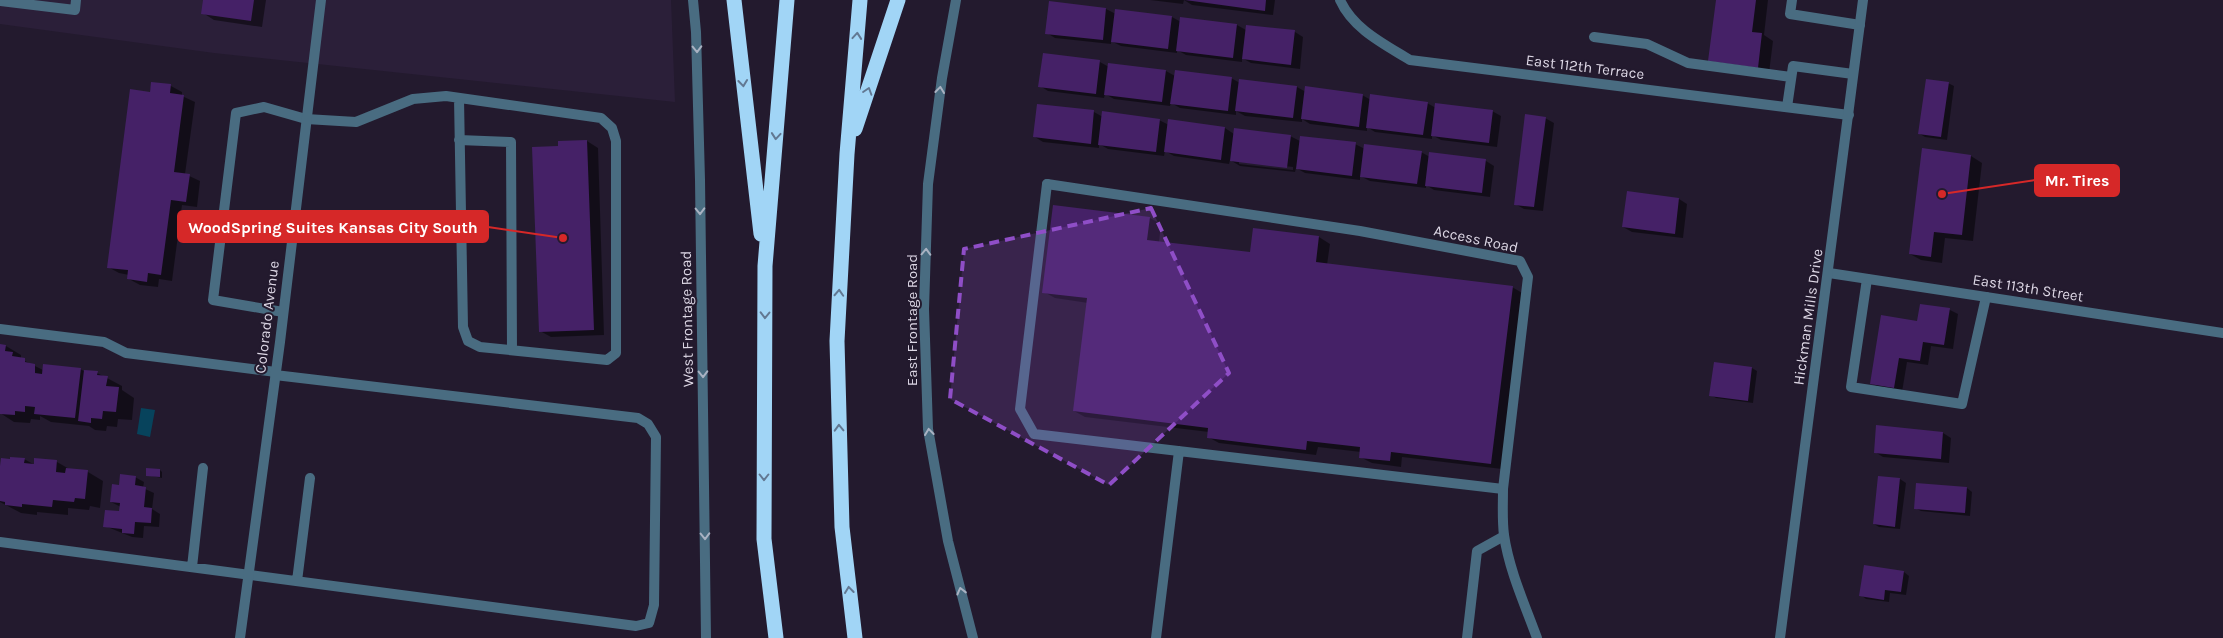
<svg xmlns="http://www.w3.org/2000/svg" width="2223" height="638" font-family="Karla,sans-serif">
  <rect width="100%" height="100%" fill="#231a2e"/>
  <!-- built -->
  <path fill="#2b1f39" d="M0,0H671L675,102L214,53L0,24Z"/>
  <!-- water -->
  <path fill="#07435c" d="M141,408L155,410L150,437L137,434Z"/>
  <!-- shadow -->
  <path fill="#0007" fill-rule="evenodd" d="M205,0H266L262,27L214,20L203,13Z
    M1150,0H1275L1273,15L1192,5L1184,0L1183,4Z
    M1717,0H1768L1764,35L1773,41L1769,73L1720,67Z
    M1050,2L1106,9L1116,14V11L1172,17L1181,22V18L1237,25L1246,30L1247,26L1295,32L1303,37L1300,69L1251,63L1242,58V62L1186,55L1177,50V53L1121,46L1111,41V44L1055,38L1047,33Z
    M1100,62L1109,67L1166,71L1175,76L1231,78L1240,83L1297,87L1306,92L1362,95L1371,100L1427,103L1436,108L1492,111L1501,116L1497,147L1441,140L1432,135V139L1375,132L1367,127V131L1310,124L1302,119V122L1245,116L1236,111V115L1180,108L1171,103L1170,106L1114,99L1105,94L1104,98L1048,91L1040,86Z
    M152,83L171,86L182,92V96L195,102L185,174L200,181L197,207L182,205L172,281L159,279L158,287L140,285L129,279V275L119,273L108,267Z
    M1948,83L1954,86L1947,140L1925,137L1920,134Z
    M1038,105L1094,112L1103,117L1159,120L1169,125L1225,128L1234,134L1290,136L1300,141L1355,144L1365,149L1421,152L1430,157V153L1486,161L1494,166L1490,197L1434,190L1426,185V188L1370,181L1360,176V180L1305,173L1296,168L1295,172L1240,166L1230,160L1229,164L1174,156L1165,151L1164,156L1108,149L1099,144V148L1043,142L1035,137ZM1239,161L1293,167V170L1239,164Z
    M1545,118L1554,123L1543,211L1524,209L1515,204Z
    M587,141L598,148L604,335L551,337L540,331L559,147Z
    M1971,156L1982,163L1973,241L1945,238L1942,263L1921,260L1910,254Z
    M1628,193L1679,199L1687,204L1683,238L1632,232L1623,227Z
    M1150,218L1161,224L1159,242L1251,254L1254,230L1319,237L1330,244L1327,265L1512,287L1524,294L1502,469L1402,457L1401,467L1372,463L1360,457L1361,452L1318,447L1316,455L1219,443L1208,437L1209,432L1085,417L1074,411L1088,303L1055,298L1044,292Z
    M1921,305L1950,310L1958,314L1953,349L1931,346L1928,365L1907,362L1902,392L1880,388L1871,383L1918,322Z
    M0,345L6,346L21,355V359L43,370L80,369L86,372L97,373L107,378L122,386V390L134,398L132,420L118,419L117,427L107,426L106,431L95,430L89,426L51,422L40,416V420L31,419L30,423L14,422L0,413Z
    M1715,363L1752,368L1757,371L1753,403L1716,398L1711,395Z
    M1943,433L1951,438L1949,463L1883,457L1875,452Z
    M24,459L35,465L57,462L71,470L88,472L103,481L100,508L90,506L89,510L68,508V515L37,512V515L21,513L0,502V476Z
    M160,470L162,472V478L147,475Z
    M135,477L144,482L143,488L154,493L152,509L160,514L159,527L144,526L143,538L132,537L105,526L120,513L121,507L111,502L120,487Z
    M1879,477L1900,479L1906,483L1900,529L1879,527L1874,524Z
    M1967,488L1972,492L1970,516L1921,511L1915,508Z
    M1904,572L1909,576L1906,595L1890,593L1889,602L1866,599L1861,595Z"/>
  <!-- building -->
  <path fill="#452167" d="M203,0H254L251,21L201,14Z
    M1185,0H1266L1265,11Z
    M1716,0H1756L1752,32L1762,33L1758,68L1708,61Z
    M1049,1L1106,8L1103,40L1045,34Z
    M1115,9L1172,16L1168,49L1111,42Z
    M1180,17L1237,24L1233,58L1176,51Z
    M1246,25L1295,30L1291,65L1242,59Z
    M1043,53L1100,60L1096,94L1038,87Z
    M1108,63L1166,70L1162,102L1104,95Z
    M1175,70L1232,77L1228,111L1170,104Z
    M1239,79L1297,86L1293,118L1235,111Z
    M1926,79L1949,82L1941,137L1918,134Z
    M151,82L171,84L170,93L184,95L174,172L190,174L186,202L171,200L161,275L148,273L147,282L127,279L128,270L107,268L130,89L150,92Z
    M1305,86L1363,94L1359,127L1301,119Z
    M1370,94L1428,102L1423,135L1366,128Z
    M1435,103L1493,110L1489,143L1431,136Z
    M1037,104L1094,110L1091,144L1033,137Z
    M1102,111L1160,119L1156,152L1098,145Z
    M1525,114L1546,117L1534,207L1514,205Z
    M1168,119L1225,127L1221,160L1164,152Z
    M1234,128L1291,135L1287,168L1230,161Z
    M1300,136L1356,142L1352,176L1296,169Z
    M587,140L594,330L539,332L532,147L558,146V141Z
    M1364,144L1422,151L1417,184L1360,177Z
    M1922,148L1971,155L1962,235L1934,232L1931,257L1909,254Z
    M1429,152L1486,159L1482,193L1425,186Z
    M1627,191L1679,198L1675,234L1622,227Z
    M1053,205L1150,217L1147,240L1250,252L1253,228L1319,236L1316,262L1513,286L1491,464L1391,452L1390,461L1359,458L1360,447L1307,441L1306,450L1207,438L1208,428L1073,411L1087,298L1042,293Z
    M1920,304L1950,308L1944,345L1923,342L1920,361L1899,358L1894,388L1870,384L1881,315L1917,321Z
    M0,344L6,345L5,351L13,352L12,356L25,358V362L35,364V373L42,374L43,364L81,368L75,418L34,414L35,407L25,406V412L15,411V415L0,414Z
    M1714,362L1752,367L1748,401L1709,396Z
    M84,370L98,371L97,375L108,376L106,386L119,387L116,412L103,411L102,419L91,418V423L78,421Z
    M1876,425L1943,432L1941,459L1874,453Z
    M10,457L25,458L24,463L34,464V458L57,460L56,472L65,473L66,468L88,470L85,499L75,498L74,502L53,500L52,507L22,504V507L5,505V502L0,501V466L1,458L10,459Z
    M146,468L160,469V477L146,476Z
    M120,474L136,476L135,485L146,487L144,507L152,508L151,523L135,522L134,534L122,533V529L103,527L105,510L119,511L120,503L110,502L112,484L119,485Z
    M1878,476L1900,478L1895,527L1873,524Z
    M1916,483L1967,487L1965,513L1914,509Z
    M1864,565L1904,571L1901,592L1885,590L1884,600L1859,596Z"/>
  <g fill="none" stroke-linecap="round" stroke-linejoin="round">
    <!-- service -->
    <path stroke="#496c81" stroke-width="10" d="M1792,0L1790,14L1860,25
      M0,1L75,10L76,0
      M1594,37L1647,44L1688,63L1791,77
      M1787,107L1793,66L1853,74
      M459,140L511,142L512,350
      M1047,184L1020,409L1034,434L1503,489
      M1867,279L1851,387L1962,404L1986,297
      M283,312L213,300L236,113L264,107L306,119L356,122L413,99L446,96L601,118L612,128L616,141V353L607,360L480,347L468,341L463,327L459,98
      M0,329L104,342L126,353L276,372
      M0,542L636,626L649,623L654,605L656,437L648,424L638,418L275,375
      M192,567L203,468
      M297,581L310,478
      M1156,638L1179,451
      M1467,638L1477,551L1504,536"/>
    <!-- minor -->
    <path stroke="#496c81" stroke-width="10" d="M1340,0C1353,29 1384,44 1410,60L1849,115
      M1047,184L1360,231L1520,261L1528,277L1503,489C1503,505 1502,520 1504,535C1509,570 1525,605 1537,638
      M1829,273L2223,333
      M240,638L280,342L321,0"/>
    <!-- tertiary -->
    <path stroke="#496c81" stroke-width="10" d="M693,0L696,32L700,180L706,638
      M956,0L942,78L928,184L924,309L928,429L948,541L973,638
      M1780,638L1863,0"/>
    <!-- motorway -->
    <path stroke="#a1d5f6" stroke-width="15" d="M734,0L761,234
      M855,129L898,0
      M776,638L764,539L765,266L787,0
      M855,638L842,527L837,341L847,154L860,0"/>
  </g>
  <!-- one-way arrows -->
  <defs><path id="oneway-chevron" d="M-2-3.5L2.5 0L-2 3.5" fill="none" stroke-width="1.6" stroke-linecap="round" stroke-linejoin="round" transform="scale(1.25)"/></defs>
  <g stroke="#627892">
    <use href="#oneway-chevron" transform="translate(857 36) rotate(-85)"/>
    <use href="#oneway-chevron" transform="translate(743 83) rotate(84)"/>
    <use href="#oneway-chevron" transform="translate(868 91) rotate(-72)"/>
    <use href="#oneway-chevron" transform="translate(776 136) rotate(95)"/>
    <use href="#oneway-chevron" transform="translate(839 293) rotate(-87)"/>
    <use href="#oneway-chevron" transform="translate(765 315) rotate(91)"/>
    <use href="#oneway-chevron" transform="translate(839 428) rotate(-92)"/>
    <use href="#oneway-chevron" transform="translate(764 477) rotate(90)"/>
    <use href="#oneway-chevron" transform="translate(849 590) rotate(-97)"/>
  </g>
  <g stroke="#a9b2c2">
    <use href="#oneway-chevron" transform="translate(697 49) rotate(89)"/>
    <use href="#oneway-chevron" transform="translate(940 90) rotate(-83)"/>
    <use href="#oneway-chevron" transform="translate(700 211) rotate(89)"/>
    <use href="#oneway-chevron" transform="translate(926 252) rotate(-88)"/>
    <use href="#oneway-chevron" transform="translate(703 374) rotate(89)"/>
    <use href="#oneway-chevron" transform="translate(929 432) rotate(-97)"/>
    <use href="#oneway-chevron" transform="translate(705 536) rotate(89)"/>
    <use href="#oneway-chevron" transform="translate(961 591) rotate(-104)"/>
  </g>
  <!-- marked area -->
  <path fill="#8f4ec7" fill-opacity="0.2" stroke="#8f4ec7" stroke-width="4" stroke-dasharray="10 6" stroke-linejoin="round" d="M1151,208L1229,373L1109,485L950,399L964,249Z"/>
  <g text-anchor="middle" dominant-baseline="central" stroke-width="4" stroke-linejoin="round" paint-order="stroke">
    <!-- street labels -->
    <g font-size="15" fill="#ddd7e5" stroke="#231a2e">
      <text transform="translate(1585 67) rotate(7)">East 112th Terrace</text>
      <text transform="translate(1476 239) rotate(12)">Access Road</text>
      <text transform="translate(2028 288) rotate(9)">East 113th Street</text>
      <text transform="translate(267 317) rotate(-83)">Colorado Avenue</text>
      <text transform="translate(1808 317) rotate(-82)">Hickman Mills Drive</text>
      <text transform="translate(687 319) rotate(-91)">West Frontage Road</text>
      <text transform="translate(912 320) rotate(-90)">East Frontage Road</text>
    </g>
  </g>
  <!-- callouts -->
  <path fill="none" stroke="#d62828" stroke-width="2" d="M1942 194L2035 180M563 238L488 227"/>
  <g fill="#d62828" stroke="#231a2e" stroke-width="2">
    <circle cx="1942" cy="194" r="5"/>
    <circle cx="563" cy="238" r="5"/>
  </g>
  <g fill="#d62828" stroke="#d62828" stroke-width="2">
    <rect x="2035" y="165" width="84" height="31" rx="5"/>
    <rect x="178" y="211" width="310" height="31" rx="5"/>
  </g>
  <g font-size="16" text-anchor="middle" font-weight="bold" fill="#fff">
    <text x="2077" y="186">Mr. Tires</text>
    <text x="333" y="233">WoodSpring Suites Kansas City South</text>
  </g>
</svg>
